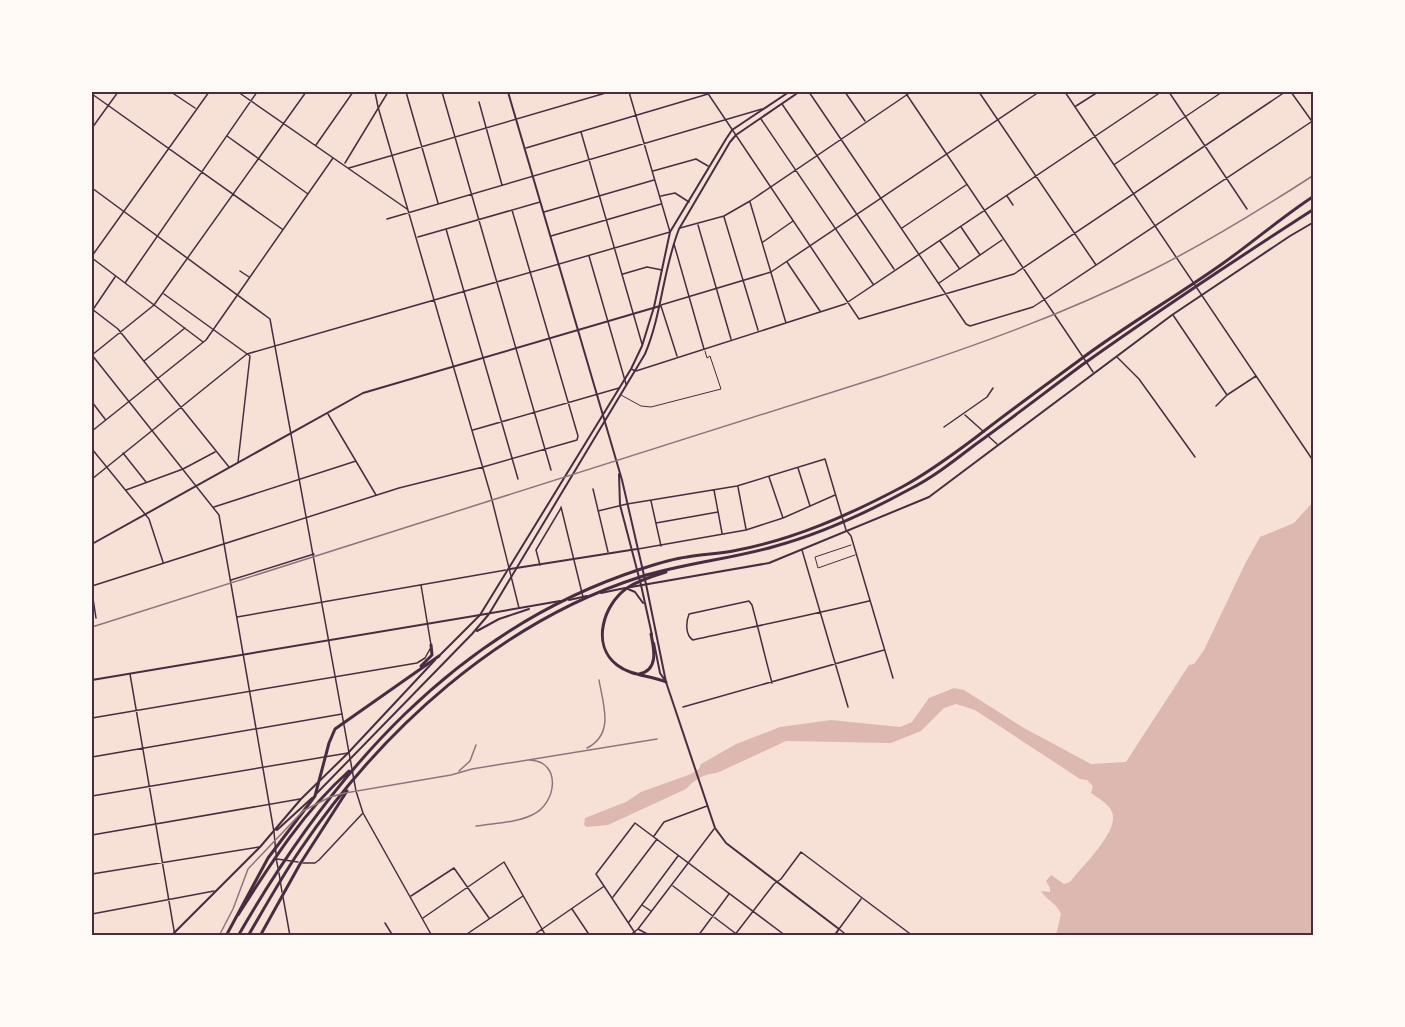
<svg xmlns="http://www.w3.org/2000/svg" width="1405" height="1027" font-family="Helvetica,sans-serif">
  <rect width="100%" height="100%" fill="#f7e1d7"/>
  <!-- water -->
  <path fill="#dcb8b0" d="M1313,502V935H1056L1061,914C1057,903 1046,900 1041,891L1050,892V888L1046,881L1051,875L1064,884L1070,882C1081,867 1120,831 1112,812C1109,804 1098,798 1091,793L1093,786L1087,780L1080,779L975,710L956,704L944,708L921,731L891,743L786,741L717,773C704,774 695,779 686,789L608,825L587,827L584,825L585,818L626,802L641,792L691,774L699,769L701,764L736,744L780,727L831,720L900,727L912,722L929,698L954,688L964,690L1024,728L1091,764L1126,762L1189,665L1194,664L1204,650L1245,564L1260,537L1294,523Z"/>
  <g fill="none" stroke-linecap="round" stroke-linejoin="round">
    <!-- service -->
    <path stroke="#4a2c40" stroke-width="1" d="M621,395L641,406L651,407L721,389L710,356L707,358L705,351
      M851,545L815,557L818,568L855,555"/>
    <!-- minor -->
    <path stroke="#4a2c40" stroke-width="1.5" d="M171,92L195,108
      M238,92L407,209
      M375,92L378,107L491,496L519,608
      M406,92L438,203
      M442,92L551,470
      M707,92L859,319L1014,274L1285,92
      M809,92L966,324L970,326L1033,307L1314,120
      M845,92L865,121
      M905,92L1093,372
      M979,92L1096,265
      M1065,92L1314,462
      M1169,92L1247,209
      M1291,92L1311,120
      M388,93L394,92
      M92,94L282,229
      M479,102L502,185
      M782,104L894,269
      M1076,106L1098,92
      M761,119L873,284
      M92,128L118,92
      M581,132L642,344
      M227,136L308,194
      M316,145L353,92
      M526,148L708,94
      M345,163L388,92
      M1115,164L1222,92
      M349,168L609,92
      M653,171L696,159L708,166
      M661,196L675,193L689,202
      M1007,196L1013,205
      M750,202L786,323
      M544,212L654,180
      M724,217L758,330
      M387,219L762,109
      M698,225L731,339
      M961,227L980,255
      M680,228L724,216L750,201L911,92
      M902,228L966,185
      M446,229L518,479
      M551,236L661,204
      M418,237L540,202
      M940,241L959,268
      M763,242L793,221
      M674,244L704,349
      M92,256L209,92
      M589,256L626,384
      M92,258L203,342
      M787,262L820,311
      M240,271L249,277
      M623,274L647,267L662,270
      M125,283L257,92
      M939,283L1002,240
      M164,294L250,356L238,462
      M661,306L677,356
      M92,309L118,329L229,467
      M92,311L115,277
      M1173,315L1227,395
      M92,355L154,305L306,92
      M1117,357L1139,379L1195,457
      M144,361L185,328
      M631,369L636,371L845,304L1161,92
      M92,402L105,419
      M1216,406L1227,395L1256,376
      M328,414L376,495
      M965,415L984,432
      M944,427L987,397L993,388
      M473,430L619,388
      M92,431L206,340L333,158
      M987,435L997,444
      M92,449L149,519L163,562
      M123,453L146,482
      M798,468L810,506
      M769,477L783,518
      M92,479L247,354L670,232L629,92
      M738,487L746,529
      M593,489L608,552
      M126,490L183,469L215,452
      M714,490L722,533
      M651,501L661,546
      M214,507L356,461
      M561,507L583,597
      M598,511L627,504L737,486L825,459L846,530L851,536L893,678
      M656,523L718,512
      M638,549L746,530L783,518L835,495
      M802,550L848,707
      M540,565L536,550L561,508
      M231,580L314,554
      M421,585L431,645
      M92,586L399,488L483,467L577,440L578,436L512,210
      M92,592L96,618
      M237,617L506,570
      M130,674L175,936
      M772,683C765,657 759,631 752,605L749,601L689,614C686,622 685,635 693,640C752,627 811,615 869,601
      M683,707L884,650
      M92,718L417,663L425,658L430,649
      M92,757L342,714
      M92,796L348,753
      M92,835L300,799
      M654,836L664,822L707,806
      M92,874L259,847
      M673,886L739,936
      M411,896L454,868L489,918
      M613,897L657,839
      M642,905L651,911
      M572,909L590,936
      M92,914L214,891
      M423,918L504,862L546,936
      M629,922L678,856
      M385,923L393,936
      M638,929L651,936
      M464,936L523,896
      M532,936L603,887
      M629,936L638,929L714,829
      M637,936L596,874L635,823L786,936
      M698,936L729,894
      M734,936L774,884L781,879L801,852L913,936
      M848,936L839,929L861,899"/>
    <!-- tertiary -->
    <path stroke="#4a2c40" stroke-width="1.5" d="M92,188L270,319L356,791L363,813L432,936
      M661,305L771,272L1039,92
      M92,355L219,515L274,832L276,854
      M276,858L278,868
      M277,859L298,862
      M303,863H315L319,860L362,814
      M279,873L282,892
      M283,897L290,936"/>
    <!-- secondary -->
    <path stroke="#4a2c40" stroke-width="2" d="M508,92L622,480L646,584L666,682
      M619,474L620,505L641,585L652,635
      M92,544L363,393L660,306
      M510,569L637,549
      M628,589L635,592L643,603
      M654,643L660,673L666,682L715,828L726,843L839,929L834,936
      M92,680L480,615"/>
    <!-- primary -->
    <path stroke="#4a2c40" stroke-width="2" d="M631,587L769,563L929,497L1172,315L1290,236L1314,222
      M601,593L625,588
      M569,600L587,596
      M480,615L560,601
      M477,631L499,619L529,609
      M439,656L480,615L631,369L642,346L654,307L670,232L726,139L732,130L789,92
      M316,794L472,634L489,614L645,354C662,314 663,269 679,229L730,142L736,135L799,92
      M277,830L312,798
      M171,936L260,847L301,799L348,753L435,660"/>
    <!-- motorway -->
    <path stroke="#4a2c40" stroke-width="3" d="M421,666L432,655L431,645
      M639,674C659,670 654,649 651,634
      M666,682C650,675 631,676 617,665C591,645 603,605 627,588C639,580 653,576 666,572
      M238,915C271,863 303,812 349,771
      M226,936L268,858L315,796L329,743L335,729L439,656
      M238,936C332,772 456,629 641,569C656,564 671,559 687,557C702,554 718,554 733,551C793,540 849,515 902,487C928,473 951,456 975,438C1008,412 1043,387 1077,362C1123,327 1174,298 1222,264C1253,242 1282,217 1314,196
      M248,936C265,907 281,878 300,850C381,730 500,622 640,577C685,563 732,559 776,546C823,533 868,512 910,489C934,477 955,460 976,444C1012,418 1047,391 1082,365C1158,311 1235,260 1314,209
      M260,936L300,864L347,791"/>
    <!-- rail -->
    <path stroke="#8f747c" stroke-width="1.5" d="M92,627L880,377C972,347 1062,315 1148,272C1205,244 1260,210 1314,175
      M587,748C615,734 603,704 599,680
      M459,771L470,761L476,745
      M476,826C494,823 516,823 532,815C556,805 563,762 530,760
      M219,936L233,909L248,869L303,811L330,797L345,793L451,775L472,769L657,739"/>
  </g>
  <!-- border -->
  <rect width="1405" height="1027" fill="none" stroke="#fffaf5" stroke-width="186"/>
  <rect x="93" y="93" width="1219" height="841" fill="none" stroke="#4a2c40" stroke-width="2"/>
</svg>
